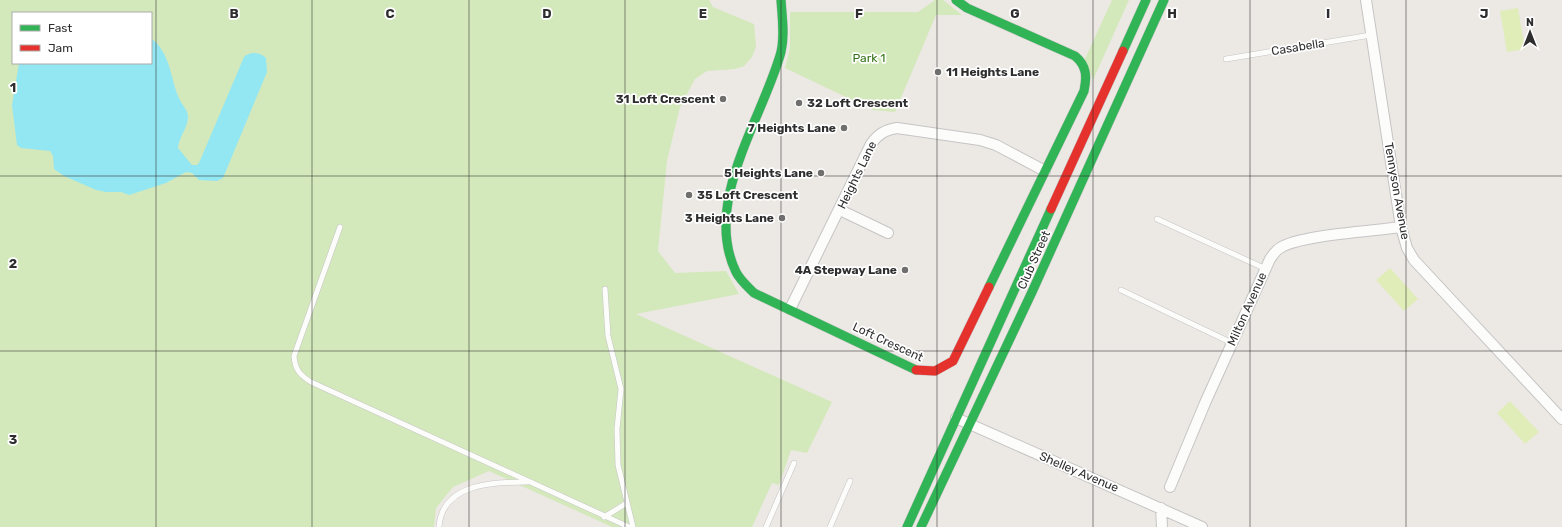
<svg xmlns="http://www.w3.org/2000/svg" width="1562" height="527" font-family="Rubik,sans-serif">
  <rect width="100%" height="100%" fill="#ece8e4"/>
  <!-- green -->
  <path fill="#d4e9bb" fill-rule="evenodd" d="M0,0H709L713,7L754,24L756,47L752,57L744,66L735,69L707,71L695,79L680,107L667,161L658,251L675,273L726,271L739,294L636,314L832,402L807,453L791,450L779,485L772,483L752,527H612L489,471L453,487L436,508L434,527H0ZM13,13H151V63H13Z
    M935,0H943L962,15H936L895,112L873,110L785,68L790,48V12H918Z
    M1112,0H1129L1093,80L1085,59Z"/>
  <!-- pitch -->
  <path fill="#e0edb9" d="M1518,8L1525,49L1507,52L1500,11Z
    M1390,268L1418,299L1404,311L1376,280Z
    M1510,401L1539,432L1525,444L1497,413Z"/>
  <!-- water -->
  <path fill="#93e7f2" d="M151,38C170,53 170,75 178,96C181,105 188,108 188,118C187,129 179,137 178,148L192,165H197L199,163L244,57C250,51 260,52 266,58L267,72L223,178L217,181L199,180L192,173L186,172L166,183L129,195L121,192H106L96,190L64,176L54,169L53,156L50,151L21,148L17,145L12,105L19,63H151Z"/>
  <g fill="none" stroke-linecap="round" stroke-linejoin="round">
    <!-- lane casing -->
    <g stroke="#c6c5c5" stroke-width="6">
      <path id="lane" d="M1226,59L1371,35
        M1157,219L1266,269
        M340,227L294,356C295,370 300,375 311,382L629,527
        M605,289L608,336L621,389L617,429L618,465L633,527
        M1121,290L1232,343
        M604,517L627,503
        M439,527C442,483 494,482 527,482
        M766,527L794,463
        M830,527L850,481"/>
    </g>
    <!-- street casing -->
    <g stroke="#c6c5c5" stroke-width="12">
      <path id="street" d="M1366,0L1401,227L1407,248L1414,260L1562,419
        M840,210L888,233
        M790,309L871,144C878,134 885,130 897,128L980,140L996,145L1045,171
        M956,418L1202,527
        M1170,487L1205,403L1270,259C1273,255 1276,250 1280,248C1299,235 1375,231 1401,227
        M1161,508L1162,527"/>
    </g>
    <!-- fast casing -->
    <g stroke="#c6c5c5" stroke-width="10">
      <path id="fast" d="M781,0C782,17 785,35 781,52C763,118 702,202 736,272C740,280 748,287 754,293L916,370
        M956,0L967,8L1075,56C1087,66 1087,77 1084,91L989,287
        M1123,51L1146,0
        M907,527L1051,209
        M921,527L1032,292L1164,0"/>
    </g>
    <!-- jam casing -->
    <g stroke="#c6c5c5" stroke-width="10">
      <path id="jam" d="M1051,209L1123,51
        M916,370L935,371L953,361L989,287"/>
    </g>
    <!-- lane -->
    <use href="#lane" stroke="#fcfcfb" stroke-width="5"/>
    <!-- street -->
    <use href="#street" stroke="#fcfcfb" stroke-width="10"/>
    <!-- fast -->
    <use href="#fast" stroke="#30b455" stroke-width="9"/>
    <!-- jam -->
    <use href="#jam" stroke="#e5322d" stroke-width="9"/>
  </g>
  <!-- grid -->
  <path fill="none" stroke="#2e2e2e" stroke-width="1" stroke-opacity="0.55" d="M156,0V527M312,0V527M469,0V527M625,0V527M781,0V527M937,0V527M1093,0V527M1250,0V527M1406,0V527M0,176H1562M0,351H1562"/>
  <!-- markers -->
  <g fill="#706f6e" stroke="#fff" stroke-width="1.5">
    <circle cx="938" cy="72" r="4"/>
    <circle cx="723" cy="99" r="4"/>
    <circle cx="799" cy="103" r="4"/>
    <circle cx="844" cy="128" r="4"/>
    <circle cx="821" cy="173" r="4"/>
    <circle cx="689" cy="195" r="4"/>
    <circle cx="782" cy="218" r="4"/>
    <circle cx="905" cy="270" r="4"/>
  </g>
  <g text-anchor="middle" dominant-baseline="central" stroke-width="3.5" stroke-linejoin="round" paint-order="stroke">
    <!-- street labels -->
    <g font-size="12" fill="#2e2e2e" stroke="#fff">
      <text transform="translate(1298 47) rotate(-9)">Casabella</text>
      <text transform="translate(857 175) rotate(-64)">Heights Lane</text>
      <text transform="translate(1397 191) rotate(80)">Tennyson Avenue</text>
      <text transform="translate(1034 260) rotate(-66)">Club Street</text>
      <text transform="translate(1247 309) rotate(-66)">Milton Avenue</text>
      <text transform="translate(888 342) rotate(25)">Loft Crescent</text>
      <text transform="translate(1079 472) rotate(23)">Shelley Avenue</text>
    </g>
    <!-- park labels -->
    <g font-size="12" fill="#367316" stroke="#fff">
      <text x="869" y="58">Park 1</text>
    </g>
    <!-- poi labels -->
    <g font-size="12" font-weight="bold" fill="#2e2e2e" stroke="#fff" text-anchor="end">
      <text x="946" y="72" text-anchor="start">11 Heights Lane</text>
      <text x="715" y="99">31 Loft Crescent</text>
      <text x="807" y="103" text-anchor="start">32 Loft Crescent</text>
      <text x="836" y="128">7 Heights Lane</text>
      <text x="813" y="173">5 Heights Lane</text>
      <text x="697" y="195" text-anchor="start">35 Loft Crescent</text>
      <text x="774" y="218">3 Heights Lane</text>
      <text x="897" y="270">4A Stepway Lane</text>
    </g>
  </g>
  <g font-size="13" text-anchor="middle" font-weight="bold" fill="#2e2e2e" stroke="#fff" stroke-width="3.5" stroke-linejoin="round" paint-order="stroke">
    <text x="234" y="18">B</text>
    <text x="390" y="18">C</text>
    <text x="547" y="18">D</text>
    <text x="703" y="18">E</text>
    <text x="859" y="18">F</text>
    <text x="1015" y="18">G</text>
    <text x="1172" y="18">H</text>
    <text x="1328" y="18">I</text>
    <text x="1484" y="18">J</text>
    <text x="13" y="92">1</text>
    <text x="13" y="268">2</text>
    <text x="13" y="444">3</text>
  </g>
  <!-- legend -->
  <rect x="12" y="12" width="140" height="52" fill="#ffffff" stroke="#ababab"/>
  <rect x="20" y="25" width="20" height="6" fill="#30b455" stroke="#ababab"/>
  <text x="48" y="32" font-size="12" fill="#2e2e2e">Fast</text>
  <rect x="20" y="45" width="20" height="6" fill="#e5322d" stroke="#ababab"/>
  <text x="48" y="52" font-size="12" fill="#2e2e2e">Jam</text>
  <!-- north arrow -->
  <g transform="translate(1530 32)" stroke="#ffffff" stroke-width="3" paint-order="stroke">
  <path d="M0-3L7 15L0 10L-7 15Z" fill="#2e2e2e"/>
  <text y="-6" font-size="11" font-weight="bold" text-anchor="middle" fill="#2e2e2e">N</text>
  </g>
</svg>
